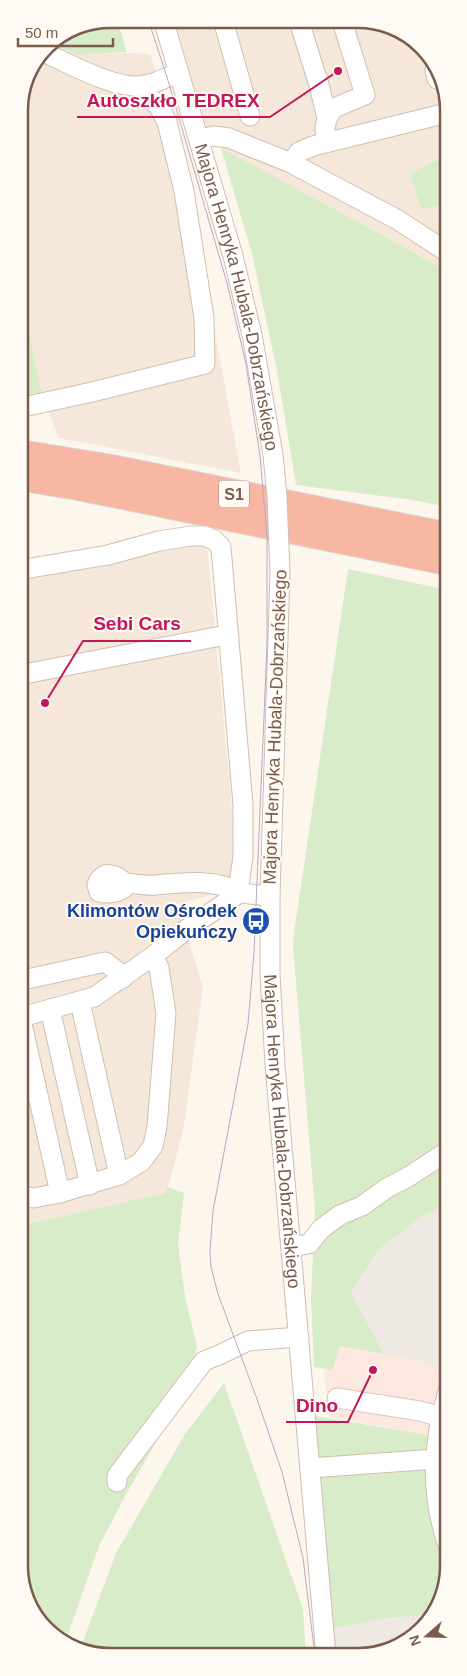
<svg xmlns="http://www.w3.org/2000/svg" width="467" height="1676" font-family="Arial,sans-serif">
  <rect width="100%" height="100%" fill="#fdf6ec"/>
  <!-- residential -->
  <path fill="#f5e8da" d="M174,19L380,22L425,50L447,98V156L409,173L422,210L447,203L448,273L415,253L211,143Z
    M49,43L78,55L128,53L150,54L162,90L192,209L241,473L59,438L42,396L19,283V104L46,45Z
    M206,532L236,851L228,891L177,904L203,987L183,1132L168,1187L166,1193L19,1226V868L23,867L19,852V562Z"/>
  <!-- commercial -->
  <path fill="#fde8e0" d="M338,1346L423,1361L447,1373L428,1435L329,1417L324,1368L334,1369Z"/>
  <!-- industrial -->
  <path fill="#efe9e4" d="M448,1202V1371L447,1373L423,1361L384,1354L351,1292L378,1250L420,1218Z
    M430,1615L425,1626L369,1656H335L333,1628L388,1618Z"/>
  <!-- green -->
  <path fill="#d8ecc9" d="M110,19H117L127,52L78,55L50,43L75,26Z
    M221,148L415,253L448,273V507L413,500L296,485L277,371L252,254Z
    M447,156V203L422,210L409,173Z
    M19,283L42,396L19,399Z
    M348,569L448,590V1202L420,1218L378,1250L351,1292L384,1354L339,1346L333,1370L314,1367L311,1298L315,1209L293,946L295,926Z
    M168,1187L184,1193L178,1244L185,1296L197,1347L190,1375L172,1415L129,1489L99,1546L66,1640L42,1626L20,1578L19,1226L165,1193Z
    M224,1383L303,1609L306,1656L92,1655L80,1649L116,1553L185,1434Z
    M315,1416L428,1435L432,1524L448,1561V1572L442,1587H438L440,1592L430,1615L388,1618L333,1628Z"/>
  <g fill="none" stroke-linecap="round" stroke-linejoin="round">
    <!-- minor casing -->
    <g stroke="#d1beb0" stroke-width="21">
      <g id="minor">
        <path id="s1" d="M163,19L233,256L252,335L273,455"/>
        <path d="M223,20L250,116"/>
        <path d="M299,21L319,85L327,118L325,129L327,142"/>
        <path d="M43,52C69,63 118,92 146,85C157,83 168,76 179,73"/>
        <path d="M435,70L437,79"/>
        <path d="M327,118L334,108L365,95L342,21"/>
        <path d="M199,139L214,136L229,138L291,163L398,220L447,252"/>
        <path d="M291,163L299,152L313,146L447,113"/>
        <path d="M19,408L92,392L205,364L204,318L184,191L167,122L159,107L149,97L145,85"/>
        <path d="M19,570L108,555L159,541L191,536H205L214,540L221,547L243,805V856L238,892L249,894L270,896"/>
        <path id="s2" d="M280,573L270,896V975L275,1065L326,1656"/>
        <path d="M19,675L221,636H229"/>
        <path d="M19,985L23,980L105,962L116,970L123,978"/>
        <path d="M80,1002L119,1175"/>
        <path d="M50,1009L90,1185"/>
        <path d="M19,1101L29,1086L36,1085"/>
        <path d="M19,1190L23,1196L33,1198L60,1193L119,1175L141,1162L153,1146L157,1127L166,1013L159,968L153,956"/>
        <path d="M60,1193L22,1024L25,1016L94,997L153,956L184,931L235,896L238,892C215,878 180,883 155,885C144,886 134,883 124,883C117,873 101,870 97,885L99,892C107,894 117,893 124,888V883"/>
        <path d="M291,1247L309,1244L321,1229L340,1215L362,1206L387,1188L408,1177L448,1151"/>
        <path d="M448,1391C433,1441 430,1495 448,1545"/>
        <path d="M337,1398L420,1411L441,1417"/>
        <path d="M310,1468L436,1459"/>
        <path d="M117,1482V1476L119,1473L204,1361L219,1355L248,1341L299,1337"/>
      </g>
    </g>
    <!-- highway casing -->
    <g stroke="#dad1cd" stroke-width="30">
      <path id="highway" d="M19,454L111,469L448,537
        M19,476L79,486L448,561"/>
    </g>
    <!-- minor -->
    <use href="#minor" stroke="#fff" stroke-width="19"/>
    <!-- highway -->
    <use href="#highway" stroke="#f7b7a3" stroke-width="28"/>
    <!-- tram -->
    <path stroke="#b9a8c9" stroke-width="1" d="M148,19L167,77L227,283L246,364L260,456L267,536V645L254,953L248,1024L213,1211L210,1251L211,1267L218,1294L257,1399L282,1472L303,1558L315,1656"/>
    <!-- minor-bridge casing -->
    <g stroke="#d1beb0" stroke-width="21" stroke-linecap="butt">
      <path id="minor-bridge" d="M273,455L277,496L280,573"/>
    </g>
    <!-- minor-bridge -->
    <use href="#minor-bridge" stroke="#fff" stroke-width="19"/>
  </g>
  <!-- icons -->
  <defs>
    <g id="bus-disc" transform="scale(1.4375)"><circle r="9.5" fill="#1a4fb4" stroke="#fffaf3"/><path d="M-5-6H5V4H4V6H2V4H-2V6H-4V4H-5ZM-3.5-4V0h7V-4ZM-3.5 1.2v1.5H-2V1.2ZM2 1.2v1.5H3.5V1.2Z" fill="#fff"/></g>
  </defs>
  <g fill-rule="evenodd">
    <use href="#bus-disc" x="256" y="921"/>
  </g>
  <g text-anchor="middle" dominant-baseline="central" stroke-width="4" stroke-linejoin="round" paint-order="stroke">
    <!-- shield labels -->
    <rect fill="#fffaf3" stroke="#a28b7f" stroke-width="1" x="219" y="480.5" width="30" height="27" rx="4"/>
    <g font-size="16" font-weight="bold" fill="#7a5c4d">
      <text x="234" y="494">S1</text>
    </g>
    <!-- street labels -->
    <g font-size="18" fill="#7a5c4d" stroke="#fffaf3">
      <text stroke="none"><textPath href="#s1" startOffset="288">Majora Henryka Hubala-Dobrzańskiego</textPath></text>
      <text transform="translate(275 727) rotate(-88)">Majora Henryka Hubala-Dobrzańskiego</text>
      <text stroke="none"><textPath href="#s2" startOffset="559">Majora Henryka Hubala-Dobrzańskiego</textPath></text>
    </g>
    <!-- transit labels -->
    <g font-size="18" font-weight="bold" fill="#164399" stroke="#fffaf3" text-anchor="end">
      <text x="237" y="911">Klimontów Ośrodek<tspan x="237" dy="21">Opiekuńczy</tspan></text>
    </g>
  </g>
  <!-- crop -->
  <path d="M0 0H467V1676H0ZM110 28H358A82 82 0 0 1 440 110V1566A82 82 0 0 1 358 1648H110A82 82 0 0 1 28 1566V110A82 82 0 0 1 110 28Z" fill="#fffaf3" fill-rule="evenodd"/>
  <path fill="none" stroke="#7a5c4d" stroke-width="2.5" d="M110 28H358A82 82 0 0 1 440 110V1566A82 82 0 0 1 358 1648H110A82 82 0 0 1 28 1566V110A82 82 0 0 1 110 28Z"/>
  <!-- callouts -->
  <path fill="none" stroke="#c2185b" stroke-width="2" d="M338 71L270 117H77M45 703L83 641H191M373 1370L348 1422H286"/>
  <g fill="#c2185b" stroke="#fffaf3" stroke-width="2">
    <circle cx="338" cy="71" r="5"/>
    <circle cx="45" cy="703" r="5"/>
    <circle cx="373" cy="1370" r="5"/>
  </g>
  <g font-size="19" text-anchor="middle" font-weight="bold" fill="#c2185b" stroke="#fffaf3" stroke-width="4" stroke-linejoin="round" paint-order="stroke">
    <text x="173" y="107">Autoszkło TEDREX</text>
    <text x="137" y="630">Sebi Cars</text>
    <text x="317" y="1412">Dino</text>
  </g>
  <!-- north arrow -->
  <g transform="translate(427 1636) rotate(250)" stroke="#fffaf3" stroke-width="4" paint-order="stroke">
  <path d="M0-4L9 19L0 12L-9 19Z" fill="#7a5c4d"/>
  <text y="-8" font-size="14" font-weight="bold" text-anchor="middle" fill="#7a5c4d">N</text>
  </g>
  <!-- scale -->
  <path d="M18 38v8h95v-8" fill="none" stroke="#7a5c4d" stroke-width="2.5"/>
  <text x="25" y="38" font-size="15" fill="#7a5c4d" stroke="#fffaf3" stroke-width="4" paint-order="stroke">50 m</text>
</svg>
